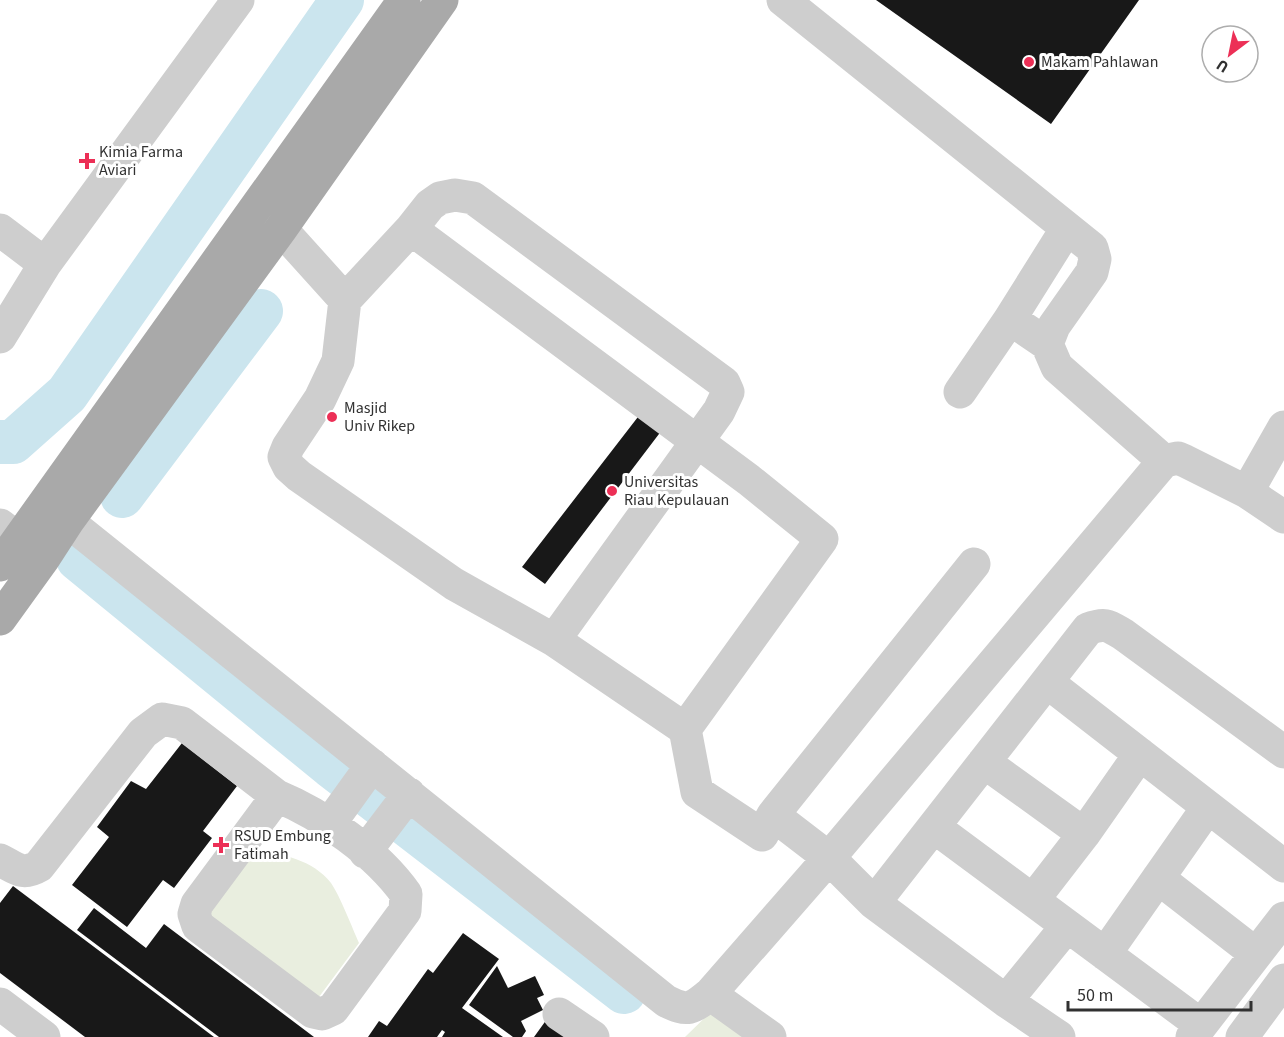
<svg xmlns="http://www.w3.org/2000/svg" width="1284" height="1037" font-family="'Source Sans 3',sans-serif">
  <rect width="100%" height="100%" fill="#fff"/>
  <!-- green -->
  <path fill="#e9eedf" d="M255,852C282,853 313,860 331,883C340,896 352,927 359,943L316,1001L204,913Z
    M721,1002L772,1037H685Z"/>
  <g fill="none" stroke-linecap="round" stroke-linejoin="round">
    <!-- river -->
    <path stroke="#cbe5ee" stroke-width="44" d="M0,442H13L67,394L342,0
      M122,496L261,311
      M78,559L331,766L624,992"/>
  </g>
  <!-- building -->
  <path fill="#181818" d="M876,0H1139L1051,124Z
    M641,413L662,430L545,584L522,567Z
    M182,743L237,786L203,831L212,838L174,888L163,880L127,927L72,885L109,837L97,827L131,781L146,789Z
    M13,886L214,1037H85L0,973V903Z
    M94,908L146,948L164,924L314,1037H219L77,930Z
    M463,933L499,959L462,1008L503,1037H442L445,1032L442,1030L437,1037H368L379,1021L387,1026L428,969L433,973Z
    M497,966L508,988L535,976L544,995L537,998L543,1010L521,1021L526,1031L522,1037H513L469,1005Z
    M547,1019L572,1037H534Z"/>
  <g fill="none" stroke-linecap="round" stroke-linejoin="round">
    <!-- minor -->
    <path stroke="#cecece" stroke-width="33" d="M783,0L1092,248L1095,259L1092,272L1054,326L1047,344L1057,367L1164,461
      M259,212L281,229L345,300
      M411,229L749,480L822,539L685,729L697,792L762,835L773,815
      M0,230L45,264
      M0,337L45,264L238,0
      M1047,344L1010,319L1067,228
      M960,392L1010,319
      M1247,492L1284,427
      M46,504L666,1001C688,1012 692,1009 710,994L829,858L1164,461L1178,458L1185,461L1247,492L1284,517
      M0,525L40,555
      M974,564L773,815L829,858L874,903L1006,1001L1059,1037
      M554,640L719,411L728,392L724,383L473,198L455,195L440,198L430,205L411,229L345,300L338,361L320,399L288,447L284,457L289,467L299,476L454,584L554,640L685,729
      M1047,682L1284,866
      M984,762L1084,834
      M277,796C323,815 377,853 406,894L405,911L333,1009L322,1014L313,1012L198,926L194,914L197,904Z
      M327,824L336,815L372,765
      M934,827L1201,1025
      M365,852L409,794
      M0,860C16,868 22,876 39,866L143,733L162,719L182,723L277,796
      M1158,878L1256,954
      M1033,900L1084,834L1140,754
      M874,903L1088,629C1106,622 1109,626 1124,635L1284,752
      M1105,954L1208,807
      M710,994L770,1037
      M1006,1001L1067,926
      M0,1004L44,1037
      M559,1014L593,1037
      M1192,1037L1284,918
      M1242,1037L1284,980"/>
    <!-- major -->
    <path stroke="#a9a9a9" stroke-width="33" d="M0,565L404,0
      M0,619L44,558L68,521L281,229L442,0"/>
  </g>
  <!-- markers -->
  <g fill="#ec2f56" stroke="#fff" stroke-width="2">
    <circle cx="1029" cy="62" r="6"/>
    <path d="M84 152h6v6h6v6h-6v6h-6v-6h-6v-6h6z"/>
    <circle cx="332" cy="417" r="6"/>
    <circle cx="612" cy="491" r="6"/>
    <path d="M218 836h6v6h6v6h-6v6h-6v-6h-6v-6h6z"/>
  </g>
  <g text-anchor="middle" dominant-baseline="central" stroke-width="6" stroke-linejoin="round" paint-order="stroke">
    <!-- poi labels -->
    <g font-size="16" fill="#313131" stroke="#fff" text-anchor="start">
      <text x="1041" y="62">Makam Pahlawan</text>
      <text x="99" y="152">Kimia Farma<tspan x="99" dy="18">Aviari</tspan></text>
      <text x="344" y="408">Masjid<tspan x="344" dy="18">Univ Rikep</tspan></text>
      <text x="624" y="482">Universitas<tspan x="624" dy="18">Riau Kepulauan</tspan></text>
      <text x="234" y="836">RSUD Embung<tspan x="234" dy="18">Fatimah</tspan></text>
    </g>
  </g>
  <!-- north arrow -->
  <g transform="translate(1230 54) rotate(212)"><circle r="28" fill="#ffffff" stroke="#adadad" stroke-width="1.5"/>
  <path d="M0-4.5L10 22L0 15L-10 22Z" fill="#ec2f56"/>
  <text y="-9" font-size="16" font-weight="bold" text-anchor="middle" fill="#313131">U</text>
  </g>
  <!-- scale -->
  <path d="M1068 1001v9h183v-9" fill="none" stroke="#313131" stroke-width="3"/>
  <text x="1077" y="1001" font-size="18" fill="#313131" stroke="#ffffff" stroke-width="4.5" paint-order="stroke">50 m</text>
</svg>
